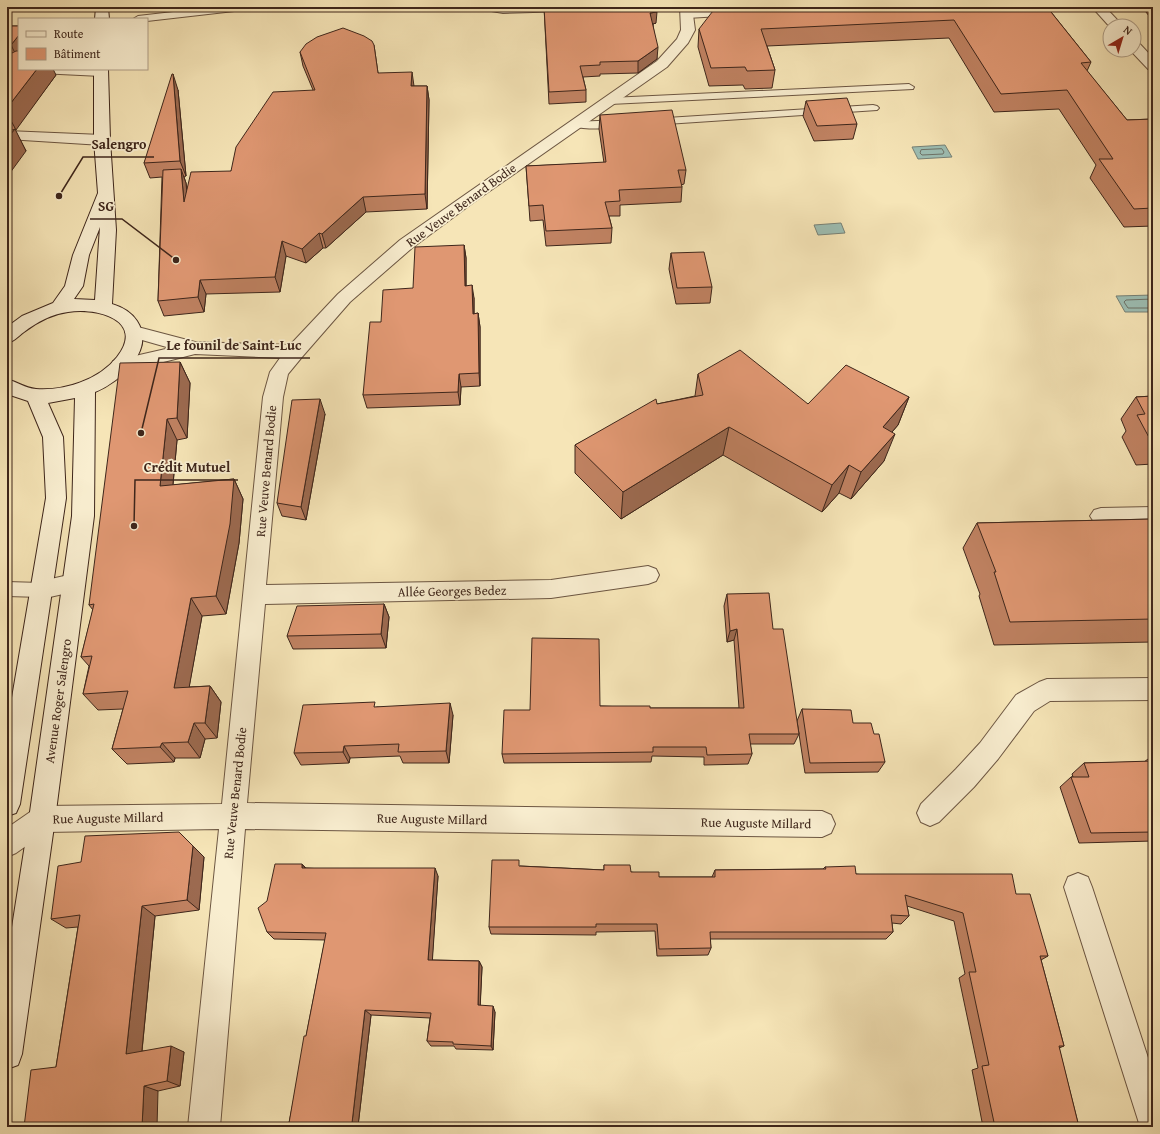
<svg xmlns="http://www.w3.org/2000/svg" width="1160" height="1134" font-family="'Gentium Book Plus',serif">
  <rect width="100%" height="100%" fill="#f6e5b7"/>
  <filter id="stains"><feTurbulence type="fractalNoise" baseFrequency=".005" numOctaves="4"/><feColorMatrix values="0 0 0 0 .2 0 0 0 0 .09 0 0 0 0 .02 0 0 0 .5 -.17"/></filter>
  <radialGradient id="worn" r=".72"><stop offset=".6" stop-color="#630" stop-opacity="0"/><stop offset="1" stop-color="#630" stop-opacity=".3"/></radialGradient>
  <!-- water -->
  <path fill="#9dbeb3" stroke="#778176" d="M945,145L952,157L918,159L912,147Z
    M841,223L845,233L818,235L814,225Z
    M1153,295V312H1125L1116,296Z"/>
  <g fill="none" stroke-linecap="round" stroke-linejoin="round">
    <!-- shore -->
    <path stroke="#6e7267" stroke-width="1" d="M942,149L944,152L943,154L922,155L920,153L921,150Z
      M1153,299L1126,300L1124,302L1128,308H1153"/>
    <!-- lane casing -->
    <g stroke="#6c5642" stroke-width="2">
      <path id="lane" d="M217,7H248L243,10L147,21V19H133L138,16Z
        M479,7H571L572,8L567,11L503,13L480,9Z
        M734,10L738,11L739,13L738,15L687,18L682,15L687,12Z
        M909,84L914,87L913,89L610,104L604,101L610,98Z
        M873,105L877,106L879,108L877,110L651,125L647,124L645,122L647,120L651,119Z
        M623,120L627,121L629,123L627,125C611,129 588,130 572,126L570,124L572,122Z
        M7,582L41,583L47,585L50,590L47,595L41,597L7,596Z"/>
    </g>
    <!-- street casing -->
    <g stroke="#6c5642" stroke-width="2">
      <path id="street" d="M680,7H692L695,30L688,43L667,67L474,202L412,248L350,302L302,357L288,374L283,397L266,585L551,580L648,566L656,569L659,575L656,581L648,584L551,598L265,604L247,803L822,811L831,815L835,824L831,833L822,837L245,829L220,1127H188L219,829L46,832L16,853L7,857V828L33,810L42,806L222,804L263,397L270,372L280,358L195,354L120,373L113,371L111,366L113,361L170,348L128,336L125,332L128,328L134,326L195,342L290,345L338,294L400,240L657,61L677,39L681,30Z
        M1092,7H1105L1123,26H1110V27Z
        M1134,42L1139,43L1153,58V70L1148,69L1130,50H1134Z
        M32,69H106L108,72L106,75L101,76L39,73L34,72Z
        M7,131L102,135L107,137L110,140L107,143L102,145L7,139Z
        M1153,507V523L1101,524L1094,522L1090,516L1094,510L1101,508Z
        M73,574L81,576L84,583L81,590L41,599L33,597L30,590L33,583Z
        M1153,678V700L1050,701L1034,711L998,759L974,787L939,822L930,826L921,822L917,813L921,804L956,769L980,743L1016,695L1039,682L1047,679Z
        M1078,873L1088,877L1092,887L1153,1073V1127H1140L1138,1120L1064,887L1068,877Z"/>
    </g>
    <!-- secondary casing -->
    <g stroke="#3e261b" stroke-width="2">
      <path id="secondary" d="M96,7H108L109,19H95Z
        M94,69H108L110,140L116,230L112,304C122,307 131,312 137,321C156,350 120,382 95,392L94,516L55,819L22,1054L18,1065L7,1069V959L29,819L72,516L75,398L48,403L63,437L66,498L20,804L16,813L7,816V727L46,498L43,437L28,401L7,394V379C17,382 25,388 36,389C64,391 99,380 117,357C146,320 96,307 68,312C52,314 37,322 24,332C18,336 15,341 7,343V327L22,316L53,303L65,286L73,255L98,193L94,140ZM100,227L95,300L74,299L83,286L89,255Z"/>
    </g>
    <!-- lane -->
    <use href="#lane" fill="#f9eed0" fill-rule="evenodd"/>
    <!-- street -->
    <use href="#street" fill="#f9eed0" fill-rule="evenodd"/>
    <!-- secondary -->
    <use href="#secondary" fill="#f9eed0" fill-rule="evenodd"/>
  </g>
  <!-- wall -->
  <path fill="#c08262" stroke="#3e261b" d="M544,7L656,23L653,24L657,59L638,73L600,74V76L583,77L586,90V102L549,104Z
    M1047,7L1091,62L1087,71L1127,120L1153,119V226L1124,227L1090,178L1096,165L1059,109L994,112L949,38L767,46L775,70L772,88L745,89L743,85L709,86L698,47L699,29Z
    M1142,7H1153V21Z
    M7,26H19V69L56,75L15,130L26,151L12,130H7Z
    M374,45L378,73L414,86H427L429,100L427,209L366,212L326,248H323L306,263L286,256L280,292L206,294L204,312L164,316L158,301L162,177L150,178L144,163L178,90L186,176L184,177L186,183L187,189L231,171L313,90L303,66L300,52Z
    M806,101L857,124L853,139L814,141L803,116Z
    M600,115L686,170L684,184L681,185L682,187L681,202L620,205V216H609L612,228L611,243L546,246L543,220L530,221L526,166L604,163L599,129Z
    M464,245L466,258V285L474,298V314L478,313L480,327V386L461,387L460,405L367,408L363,395L381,322L413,288Z
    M671,253L712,287L710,303L676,304L669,269Z
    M180,362L190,383L187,438L177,440L173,485L234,479L243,499L239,543L226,614L202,616L189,687L210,686L221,702L217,738L205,739L200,758H175L174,762L127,764L112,749L123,709L98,710L83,694L89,666L81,657L93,610L89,605Z
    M698,374L808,404L909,397L898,425L892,432L884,461L851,499L839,493L822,512L723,455L621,519L575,473V445L657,404L695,396Z
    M1153,396V464L1136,465L1122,437L1126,431L1121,419L1136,397Z
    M325,414L306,520L282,516L277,503Z
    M1153,519V642L994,645L979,596L980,594L963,548L977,523Z
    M727,594L773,629L799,734L794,744H750L752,754L748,764L704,765V757L652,756L651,762L504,763L502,754L530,710L600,706L650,708H739L734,640L727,642L724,606Z
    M384,604L389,617L386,648L293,649L287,636Z
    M377,707L453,715L449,763H403L400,756L350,758L349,763L301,765L294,753Z
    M802,709L853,723L885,762L878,772L805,773L797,721Z
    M1152,756H1153V841L1079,843L1060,787L1071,777H1073L1072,774L1084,763L1144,762Z
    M204,857L199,910L155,916L142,1051L184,1052L180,1086L158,1091L56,1067L78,927L66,928L51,919Z
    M302,864L306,868L438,876L432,960L479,961L482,967L480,1006L495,1012L493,1050L456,1049L454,1046H431L427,1041L430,1018L371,1015L358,1126L297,1125L289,1123L325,940L274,939L267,932Z
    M604,865L631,872L659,877H712L715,870L823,869L825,867L856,874L1016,894L1048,956L1041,960L1064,1046L1059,1048L1079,1127H983L972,1070L978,1068L959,978L965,974L954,921L907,906L909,916L901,924L892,923L893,932L886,939H710L711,948L708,955L657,956L655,931L596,932V935L491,934L489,927L520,866L604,870Z"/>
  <!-- shaded-wall -->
  <path fill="#9c6a50" stroke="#3e261b" d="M657,12L656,23L650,25V13Z
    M19,35V61L11,45Z
    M658,47L657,59L638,73V61Z
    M37,69H53L56,75L16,130L7,113V108Z
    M412,72L414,86H411Z
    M173,74L178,90L186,176L180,161Z
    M427,86L429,100L427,209L425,194Z
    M15,129L26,151L7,177V138Z
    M181,169L186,183L189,216L184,202Z
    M363,197L366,212L326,248L322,234Z
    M319,233L323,248L306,263L302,249Z
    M282,241L286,256L280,292L275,277Z
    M464,245L466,258V299L465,286Z
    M200,280L206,294L204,312L198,297Z
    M472,285L474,298V327L473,314Z
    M478,313L480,327V386L479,373Z
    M180,362L190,383L187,438L177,418Z
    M459,374L461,387L460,405L458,392Z
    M909,397L898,425L872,455L883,427Z
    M320,399L325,414L306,520L301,507Z
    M167,419L177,440L171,505L160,486Z
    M729,427L723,455L621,519L623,492Z
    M895,434L884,461L851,499L861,472Z
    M849,465L839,493L822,512L832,485Z
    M234,479L243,499L239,543L226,614L216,596Z
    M191,598L202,616L186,705L174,688Z
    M384,604L389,617L386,648L381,634Z
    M737,629L734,640L727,642L730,631Z
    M210,686L221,702L217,738L205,723Z
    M450,703L453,715L449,763L446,751Z
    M194,723L205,739L200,758L188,742Z
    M162,743L175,758L174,762L160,747Z
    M344,746L350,758L349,763L343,752Z
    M193,846L204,857L199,910L187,900Z
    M302,864L308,872L302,868Z
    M435,868L438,876L432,966L428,960Z
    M142,906L155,916L141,1060L126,1054Z
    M479,961L482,967L480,1011L478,1005Z
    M493,1006L495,1012L493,1050L491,1046Z
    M365,1010L371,1015L358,1126L352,1123Z
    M171,1046L184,1052L180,1086L167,1081Z
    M144,1086L158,1091L157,1127H142Z"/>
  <!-- building -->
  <path fill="#df9772" stroke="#3e261b" d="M544,7H656L657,12L650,13L658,47L638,61L600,62V65L580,66L586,90L549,92Z
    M716,7H1047L1091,62L1081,63L1127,120L1153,119V208L1134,209L1099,159H1113L1067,90L1001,94L954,20L761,29L775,70L747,71L745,67L711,68L699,29Z
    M7,26H19V35L11,45L10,43H7Z
    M343,28L364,36L372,41L374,45L378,73L412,72L411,86H427L425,194L363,197L322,234L319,233L302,249L282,241L275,277L200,280L198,297L158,301L163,170L181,169L184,202L191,172L231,171L236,147L273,92L315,90L300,52L306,44L317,37Z
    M16,51H19V69H37L7,108V54H10Z
    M172,74H173L180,161L144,163Z
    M847,98L857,124L817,126L806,101Z
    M672,110L686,170H678L682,187L619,190L620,201L605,202L612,228L546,231L543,205L529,206L526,166L606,162L600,115Z
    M15,129L7,138V132Z
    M464,245L465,286L472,285L473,314L478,313L479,373L459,374L458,392L363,395L370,322H381L383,290L413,288L415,247Z
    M704,252L712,287L677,288L671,253Z
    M740,350L808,404L846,365L909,397L883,427L895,434L861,472L849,465L832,485L729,427L623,492L575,445L656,399L657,404L703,395L698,374Z
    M180,362L177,418L167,419L160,486L234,479L230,524L216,596L191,598L174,688L210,686L205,723H194L188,742L162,743L160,747L112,749L128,691L83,694L92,656L81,657L94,604L89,605L120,363Z
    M1153,396V443H1152L1137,415L1145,414L1136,397Z
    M320,399L301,507L277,503L292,400Z
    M1153,519V619L1010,622L994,572H996L977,523Z
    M769,593L773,629H783L799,734H749L752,754L707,755L706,747H653V752L502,754L504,710H530L532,638L599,639L600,706H650V708H744L737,629L730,631L727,594Z
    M384,604L381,634L287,636L297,606Z
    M375,702L374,707L450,703L446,751L398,752L399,744L344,746L343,752L294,753L303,705Z
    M802,709L851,710L853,723H871L874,734H879L885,762L810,763Z
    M1153,761V832L1091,833L1071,777H1089L1084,763Z
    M179,832L193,846L187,900L142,906L126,1054L171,1046L167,1081L144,1086L142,1127H24L31,1070L56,1067L80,915L51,919L58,866L81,862L85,836Z
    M492,860H519V866L604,870V865H630L631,872H659V877H715V870L826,869L825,867L855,866L856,874H1012L1016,894H1030L1043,939L1048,956H1040L1064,1046H1059L1079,1127H995L982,1066L989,1065L969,972H976L963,913L905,895L909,916L891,915L893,932H710L711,948L659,949L657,924H596V927H489Z
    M275,864H302V868H435L428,960L479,961L478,1005L493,1006L491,1046L453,1044V1042L427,1041L431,1013L365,1010L352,1123H289L304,1036H306L326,933L267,932L258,908L267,901Z"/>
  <g text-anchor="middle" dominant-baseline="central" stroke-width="3.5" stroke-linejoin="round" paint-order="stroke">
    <!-- street labels -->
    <g font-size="13" fill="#3e261b" stroke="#f9eed0">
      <text transform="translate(461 205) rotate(-36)">Rue Veuve Benard Bodie</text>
      <text transform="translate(266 471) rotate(-85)">Rue Veuve Benard Bodie</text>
      <text transform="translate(452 591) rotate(-1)">Allée Georges Bedez</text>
      <text transform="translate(58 701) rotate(-82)">Avenue Roger Salengro</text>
      <text transform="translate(235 793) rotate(-84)">Rue Veuve Benard Bodie</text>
      <text transform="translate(108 818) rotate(-1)">Rue Auguste Millard</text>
      <text transform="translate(432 819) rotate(1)">Rue Auguste Millard</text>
      <text transform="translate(756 823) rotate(1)">Rue Auguste Millard</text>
    </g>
  </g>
  <!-- callouts -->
  <path fill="none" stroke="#3e261b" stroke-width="1.5" d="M59 196L83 157H154M176 260L122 219H90M141 433L159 358H310M134 526L135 480H238"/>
  <g fill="#3e261b" stroke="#f9eed0" stroke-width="1.5">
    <circle cx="59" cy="196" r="4"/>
    <circle cx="176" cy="260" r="4"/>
    <circle cx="141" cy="433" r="4"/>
    <circle cx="134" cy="526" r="4"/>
  </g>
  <g font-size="14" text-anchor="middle" font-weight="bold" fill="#3e261b" stroke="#f9eed0" stroke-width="3.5" stroke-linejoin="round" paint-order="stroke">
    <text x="119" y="149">Salengro</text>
    <text x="106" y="211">SG</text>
    <text x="234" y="350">Le founil de Saint-Luc</text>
    <text x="187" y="472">Crédit Mutuel</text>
  </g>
  <!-- margin -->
  <rect width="1160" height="1134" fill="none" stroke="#f6e5b7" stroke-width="24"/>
  <rect x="8" y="8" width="1144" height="1118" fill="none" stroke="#3e261b" stroke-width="2"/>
  <rect x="12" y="12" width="1136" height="1110" fill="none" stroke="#3e261b"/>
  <!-- legend -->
  <rect x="18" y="18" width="130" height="52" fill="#f9eed0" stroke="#ae9e88"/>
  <rect x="26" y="31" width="20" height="6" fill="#f9eed0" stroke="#ae9e88"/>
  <text x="54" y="38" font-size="12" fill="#3e261b">Route</text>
  <rect x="26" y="48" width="20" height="12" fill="#df9772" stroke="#ae9e88"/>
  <text x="54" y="58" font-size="12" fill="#3e261b">Bâtiment</text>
  <!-- north arrow -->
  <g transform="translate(1122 38) rotate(38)"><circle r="19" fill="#f9eed0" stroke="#ae9e88"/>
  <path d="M0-3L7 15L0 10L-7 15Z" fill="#8f2418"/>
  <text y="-6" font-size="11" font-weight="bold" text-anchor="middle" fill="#3e261b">N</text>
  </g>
  <rect width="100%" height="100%" filter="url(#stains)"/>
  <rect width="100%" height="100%" fill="url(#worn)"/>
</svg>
